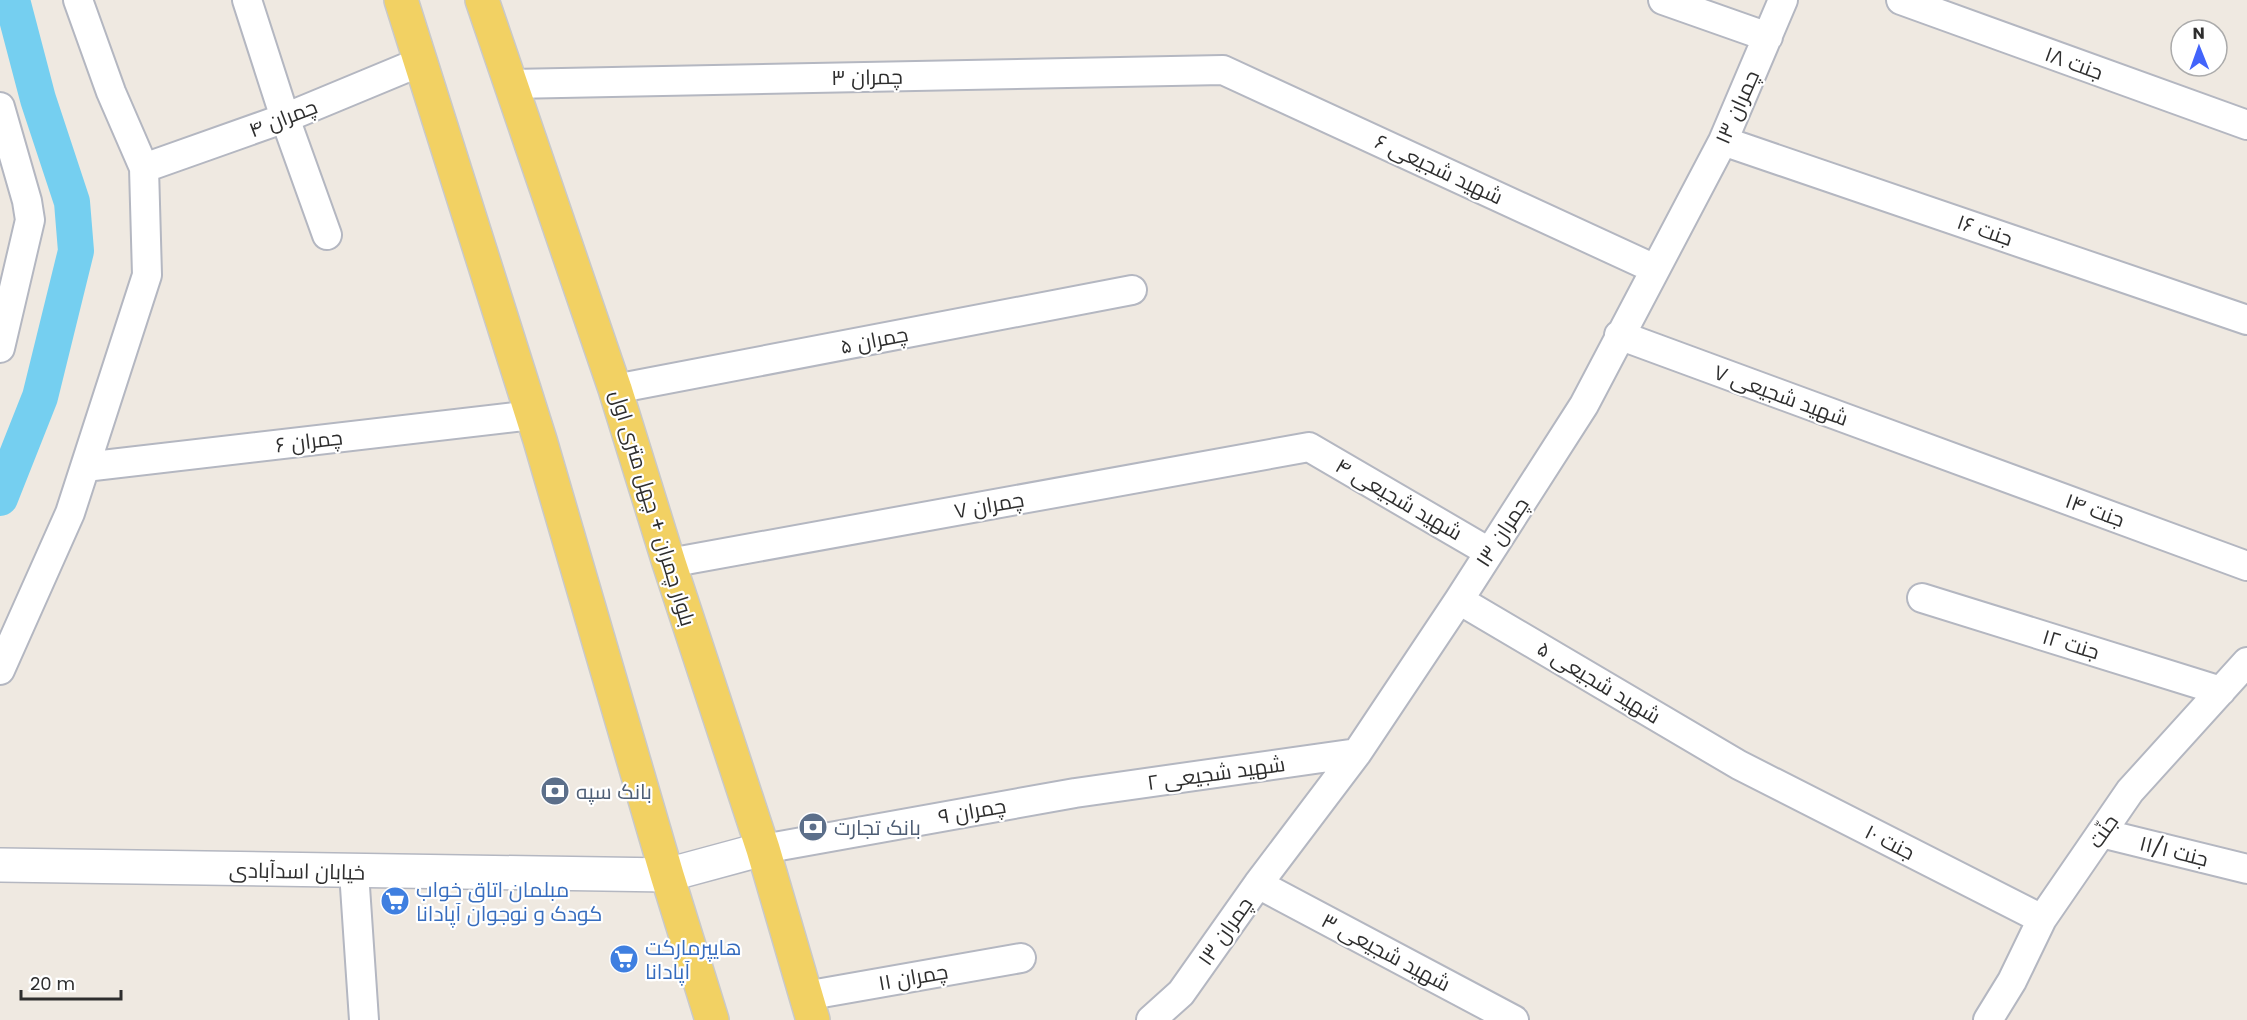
<svg xmlns="http://www.w3.org/2000/svg" width="2247" height="1020" font-family="Poppins,Cairo,sans-serif">
  <rect width="100%" height="100%" fill="#efe9e1"/>
  <g fill="none" stroke-linecap="round" stroke-linejoin="round">
    <!-- canal -->
    <path stroke="#75cff0" stroke-width="36" d="M0,498L40,397L76,251L72,202L38,99L12,0"/>
    <!-- street casing -->
    <g stroke="#b4b7c1" stroke-width="32">
      <path id="street" d="M247,0L285,118L327,235
        M1663,0L1768,37
        M1901,0L2247,125
        M511,84L1223,70L1655,269
        M0,107L27,201L30,220L0,348
        M1723,141L2247,320
        M144,168L285,118L420,62
        M1619,335L2247,566
        M615,389L1132,290
        M85,467L532,415
        M669,563L1309,447L1489,552
        M1922,598L2221,691
        M1459,600L1739,765L2042,919
        M0,670L70,513L147,275L144,168L111,92L78,0
        M2101,833L2247,869
        M763,849L1075,793L1357,753
        M354,872L364,1020
        M1258,884L1514,1020
        M805,996L1021,958
        M1151,1020L1181,993L1258,884L1357,753L1459,600L1584,405L1723,141L1783,0
        M1988,1020L2012,981L2042,919L2130,791L2247,662"/>
    </g>
    <!-- secondary casing -->
    <g stroke="#b4b7c1" stroke-width="36">
      <path id="secondary" d="M0,865L667,875L763,849"/>
    </g>
    <!-- primary casing -->
    <g stroke="#c9c9c9" stroke-width="36">
      <path id="primary" d="M401,0L540,440L667,875L712,1020
        M482,0L615,389L669,563L763,849L813,1020"/>
    </g>
    <!-- street -->
    <use href="#street" stroke="#fff" stroke-width="28"/>
    <!-- secondary -->
    <use href="#secondary" stroke="#fff" stroke-width="33"/>
    <!-- primary -->
    <use href="#primary" stroke="#f2d163" stroke-width="33"/>
  </g>
  <!-- icons -->
  <defs>
    <g id="bank-disc" transform="scale(1.5)"><circle r="9.5" fill="#5c6f8a" stroke="#fff"/><path d="M-6-4H6V4H-6ZM0-2.3a2.3 2.3 0 1 0 0 4.6a2.3 2.3 0 1 0 0-4.6Z" fill="#fff"/></g>
    <g id="supermarket-disc" transform="scale(1.5)"><circle r="9.5" fill="#3f7fe0" stroke="#fff"/><path d="M-6-5.5h2.5l.6 2H6L4.5 2H-2.5L-4.4-4H-6ZM-1.5 3.2a1.3 1.3 0 1 0 .1 0ZM3 3.2a1.3 1.3 0 1 0 .1 0Z" fill="#fff"/></g>
  </defs>
  <g fill-rule="evenodd">
    <use href="#bank-disc" x="555" y="791"/>
    <use href="#bank-disc" x="813" y="827"/>
    <use href="#supermarket-disc" x="395" y="901"/>
    <use href="#supermarket-disc" x="624" y="959"/>
  </g>
  <g text-anchor="middle" dominant-baseline="central" stroke-width="4.5" stroke-linejoin="round" paint-order="stroke">
    <!-- street labels -->
    <g font-size="21" fill="#2e2e2e" stroke="#fff">
      <text transform="translate(2074 63) rotate(20)">جنت ۱۸</text>
      <text transform="translate(867 77) rotate(-1)">چمران ۳</text>
      <text transform="translate(1737 107) rotate(-66)">چمران ۱۳</text>
      <text transform="translate(283 118) rotate(-21)">چمران ۴</text>
      <text transform="translate(1439 169) rotate(25)">شهید شجیعی ۶</text>
      <text transform="translate(1985 230) rotate(19)">جنت ۱۶</text>
      <text transform="translate(874 340) rotate(-11)">چمران ۵</text>
      <text transform="translate(1781 395) rotate(20)">شهید شجیعی ۷</text>
      <text transform="translate(309 441) rotate(-7)">چمران ۶</text>
      <text transform="translate(1399 499) rotate(30)">شهید شجیعی ۴</text>
      <text transform="translate(989 505) rotate(-10)">چمران ۷</text>
      <text transform="translate(653 508) rotate(73)">بلوار چمران + چهل متری اول</text>
      <text transform="translate(2095 510) rotate(20)">جنت ۱۴</text>
      <text transform="translate(1502 532) rotate(-57)">چمران ۱۳</text>
      <text transform="translate(2071 644) rotate(17)">جنت ۱۲</text>
      <text transform="translate(1599 682) rotate(31)">شهید شجیعی ۵</text>
      <text transform="translate(1216 773) rotate(-8)">شهید شجیعی ۲</text>
      <text transform="translate(972 811) rotate(-10)">چمران ۹</text>
      <text transform="translate(2103 831) rotate(-55)">جنّت</text>
      <text transform="translate(1890 842) rotate(27)">جنت ۱۰</text>
      <text transform="translate(2174 851) rotate(14)">جنت ۱۱/۱</text>
      <text transform="translate(297 871) rotate(1)">خیابان اسدآبادی</text>
      <text transform="translate(1225 931) rotate(-55)">چمران ۱۳</text>
      <text transform="translate(1386 952) rotate(28)">شهید شجیعی ۳</text>
      <text transform="translate(913 977) rotate(-10)">چمران ۱۱</text>
    </g>
    <!-- service labels -->
    <g font-size="21" fill="#4e5e75" stroke="#fff" text-anchor="start">
      <text x="576" y="791">بانک سپه</text>
      <text x="834" y="827">بانک تجارت</text>
    </g>
    <!-- shop labels -->
    <g font-size="21" fill="#366cbe" stroke="#fff" text-anchor="start">
      <text x="416" y="889">مبلمان اتاق خواب<tspan x="416" dy="24">کودک و نوجوان آپادانا</tspan></text>
      <text x="645" y="947">هایپرمارکت<tspan x="645" dy="24">آپادانا</tspan></text>
    </g>
  </g>
  <!-- north arrow -->
  <g transform="translate(2199 48) rotate(359)"><circle r="28" fill="#ffffff" stroke="#ababab" stroke-width="1.5"/>
  <path d="M0-4.5L10 22L0 15L-10 22Z" fill="#4264fb"/>
  <text y="-9" font-size="16" font-weight="bold" text-anchor="middle" fill="#2e2e2e">N</text>
  </g>
  <!-- scale -->
  <path d="M21 990v9h100v-9" fill="none" stroke="#2e2e2e" stroke-width="3"/>
  <text x="30" y="990" font-size="18" fill="#2e2e2e" stroke="#ffffff" stroke-width="4.5" paint-order="stroke">20 m</text>
</svg>
